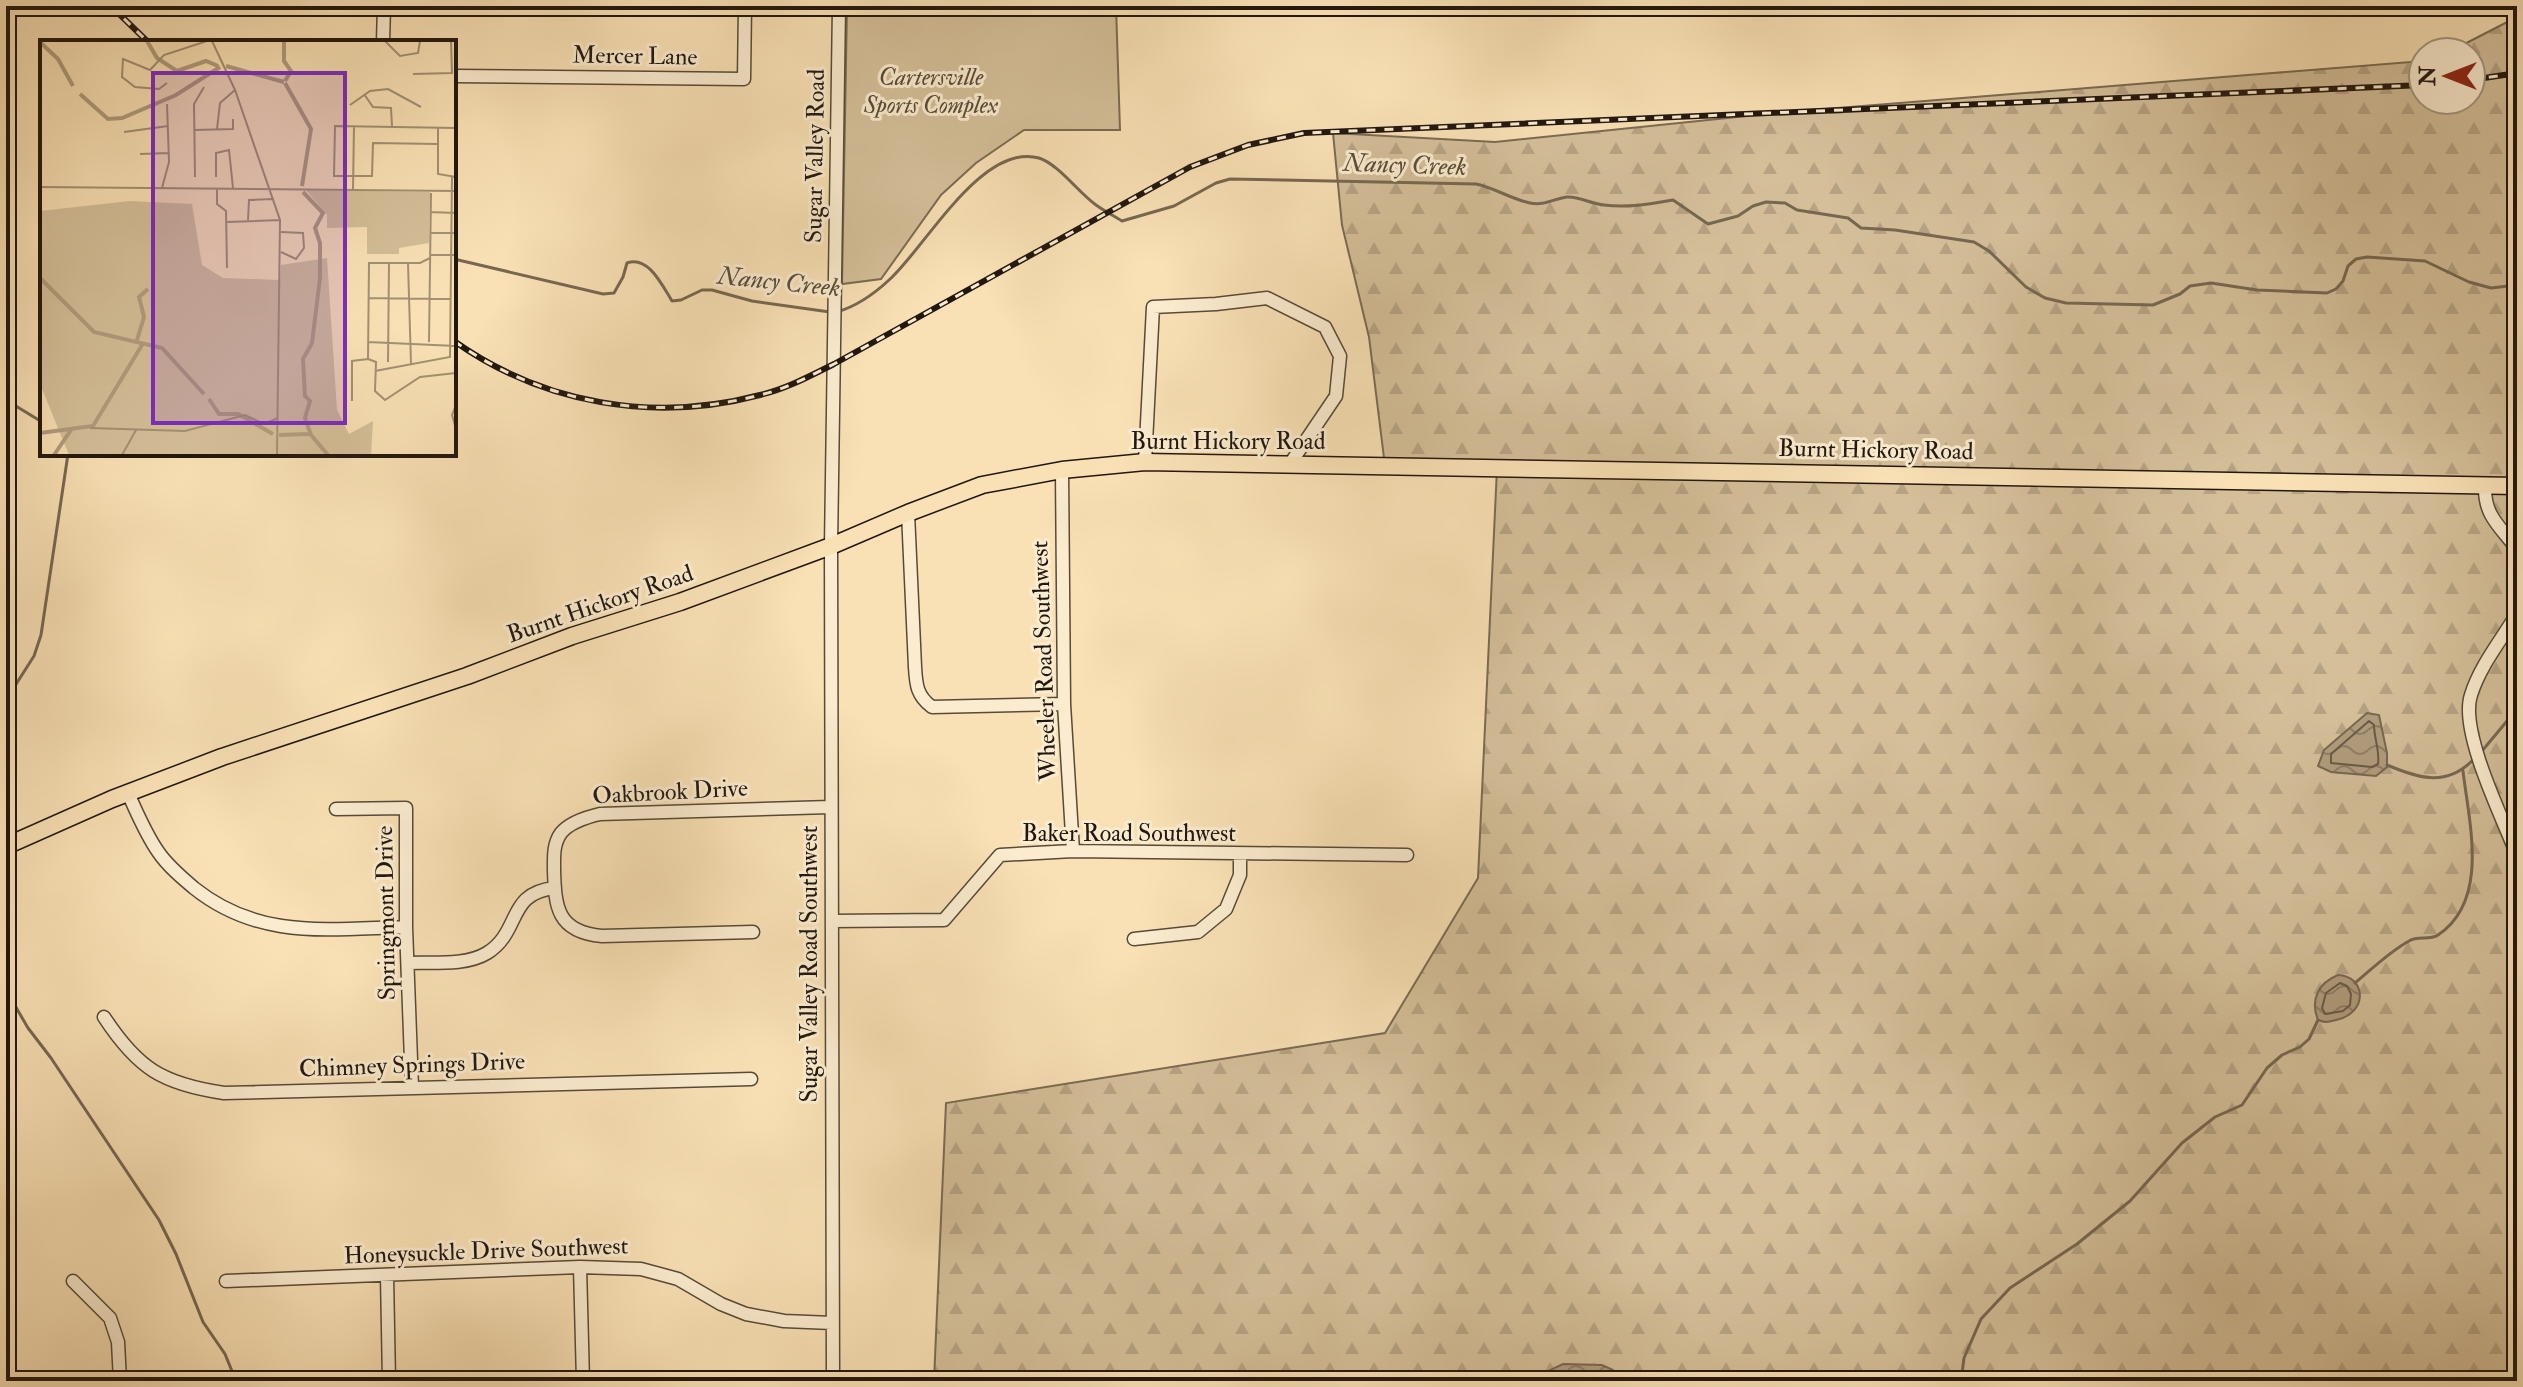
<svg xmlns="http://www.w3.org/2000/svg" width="2523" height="1387" font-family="'IM FELL Double Pica',serif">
  <defs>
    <pattern id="forest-firs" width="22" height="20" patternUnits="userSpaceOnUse" patternTransform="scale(2)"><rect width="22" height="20" fill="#d4bf99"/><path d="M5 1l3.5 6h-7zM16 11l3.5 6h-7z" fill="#b6a383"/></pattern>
    <pattern id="water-waves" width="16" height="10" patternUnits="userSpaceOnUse" patternTransform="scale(2)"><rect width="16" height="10" fill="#b09c7d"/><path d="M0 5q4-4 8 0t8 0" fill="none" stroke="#8f7e65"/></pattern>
  </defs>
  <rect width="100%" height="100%" fill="#f9e1b5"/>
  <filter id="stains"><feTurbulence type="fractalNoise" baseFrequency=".0025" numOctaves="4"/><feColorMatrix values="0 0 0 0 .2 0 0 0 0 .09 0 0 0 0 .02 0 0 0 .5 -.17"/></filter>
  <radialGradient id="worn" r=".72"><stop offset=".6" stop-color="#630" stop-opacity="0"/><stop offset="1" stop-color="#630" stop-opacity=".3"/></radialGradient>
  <!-- green -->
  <path fill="#d4bf99" stroke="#7a6b54" stroke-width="2" d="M847,6H1116L1120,130H1024L976,163L941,195L881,279L842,284Z"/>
  <!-- forest -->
  <path fill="url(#forest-firs)" stroke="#7a6b54" stroke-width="2" d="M2517,17V1381H934L946,1103L1385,1033L1478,878L1497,468L1385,466L1369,337L1342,225L1333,133L1495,142L1776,113L2423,61V100H2471V52H2449Z"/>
  <!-- water -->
  <path fill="url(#water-waves)" stroke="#776751" stroke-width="2" d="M2367,713L2379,715L2387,753V767L2376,776L2331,772L2318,766L2324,750Z
    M2338,975C2366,976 2369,1013 2336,1020C2328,1022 2325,1023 2318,1020C2310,1000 2318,983 2338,975Z
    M1563,1364L1602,1365L1613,1370L1617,1380L1538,1381L1548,1371Z"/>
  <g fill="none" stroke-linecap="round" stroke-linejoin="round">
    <!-- shore -->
    <path stroke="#685a46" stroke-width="2" d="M2369,721L2374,725C2374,738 2380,751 2378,764L2372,767L2331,763V754Z
      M2340,983L2347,986L2351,994L2350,1005L2343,1011L2325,1014L2322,1008L2326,993Z"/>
    <!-- stream -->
    <path stroke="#776751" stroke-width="3" d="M454,259L603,294L614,293L623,277L627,263C648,255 662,285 672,301L681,300L702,290H712L752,301L830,312
      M837,312C857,306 874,294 889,280C925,248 982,142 1039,158C1058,164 1079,193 1096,205C1104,211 1113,215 1122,221L1174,206L1216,183L1230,179L1476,184C1495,188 1511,199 1530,203C1544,206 1553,199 1567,197C1578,196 1592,204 1604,205C1628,208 1650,204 1673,200L1708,224L1738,216L1753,206L1766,202L1785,203L1797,210L1848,218L1861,228L1895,230L1974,242L1989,251L2026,287L2045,298L2066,303L2153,305L2180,294L2190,286L2211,283L2257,290L2327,293L2336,289L2343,281L2348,266L2356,259L2367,257L2425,261L2469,282L2491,288L2517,285
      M6,400L42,422
      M6,700L34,656L41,635L68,454
      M2482,751L2517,709
      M2387,765C2420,779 2447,787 2474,759
      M2355,983C2372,969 2389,952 2409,941C2418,935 2429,941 2438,935C2490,900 2469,823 2463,771
      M6,990L28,1028L51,1058L159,1220L176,1254L203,1322L225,1354L236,1381
      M1961,1381L1964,1358L1981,1319L2010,1288L2077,1244L2130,1201L2182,1143L2215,1117L2242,1105L2267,1068L2282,1055L2300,1047L2309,1039L2318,1020"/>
    <!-- minor casing -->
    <g stroke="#574a38" stroke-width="15">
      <path id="minor" d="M383,42L384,6
        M454,76L744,79L745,6
        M1145,462L1153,307L1216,304L1267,298L1325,327L1340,356L1336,396L1290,464
        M1062,470L1064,704L1073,851
        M2485,485C2484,516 2499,525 2517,549
        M908,513L915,667C916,685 917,696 932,707L1064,704
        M2517,614C2501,640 2480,666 2471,695C2459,731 2503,819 2517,855
        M128,793C137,813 146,835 159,853C168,866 181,877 194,888C259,940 327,929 406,927
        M336,809L406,808V927L412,1087
        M832,921L944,920L1000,855L1073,851L1407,855
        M753,932L602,936C557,932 555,907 554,870C554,857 553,844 561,833C570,822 587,817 600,814L830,807
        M1134,939L1198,932L1226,909L1240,875V855
        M408,963C432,962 466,966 487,953C522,931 506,893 555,888
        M104,1017C138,1069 163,1084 224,1093L751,1079
        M580,1267L583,1381
        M387,1276L389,1381
        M73,1281L110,1318L118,1342L120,1381
        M226,1281L580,1267L641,1269L678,1279L721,1304L746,1314L784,1321L832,1323
        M833,1381L831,546L839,6"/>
    </g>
    <!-- major casing -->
    <g stroke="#21170f" stroke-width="19">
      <path id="major" d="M6,846L112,799L222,757L467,676L572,636L680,602L831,546L908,513L982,485L1062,470L1145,462L2517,486"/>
    </g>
    <!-- minor -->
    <use href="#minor" stroke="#fbeccf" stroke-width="12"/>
    <!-- major -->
    <use href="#major" stroke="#f9e1b5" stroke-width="16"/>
    <!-- rail casing -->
    <g stroke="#21170f" stroke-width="6">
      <path id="rail" d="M111,6L148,42
        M2471,80L2517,73
        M454,341C543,404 654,423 760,395C786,389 810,376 834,364L1190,167L1248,145L1304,133L2423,85"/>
    </g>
    <!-- rail -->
    <use href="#rail" stroke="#fbeccf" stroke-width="3" stroke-dasharray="9" stroke-linecap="butt"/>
  </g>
  <g text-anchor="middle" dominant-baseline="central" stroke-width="6" stroke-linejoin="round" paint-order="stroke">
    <!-- street labels -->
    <g font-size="24" fill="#21170f" stroke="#fbeccf">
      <text transform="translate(635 56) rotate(1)">Mercer Lane</text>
      <text transform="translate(815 156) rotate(-89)">Sugar Valley Road</text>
      <text x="1228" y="441">Burnt Hickory Road</text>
      <text transform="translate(1876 450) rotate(1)">Burnt Hickory Road</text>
      <text transform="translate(600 604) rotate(-19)">Burnt Hickory Road</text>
      <text transform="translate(1044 661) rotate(-92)">Wheeler Road Southwest</text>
      <text transform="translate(670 792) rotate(-3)">Oakbrook Drive</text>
      <text x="1129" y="833">Baker Road Southwest</text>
      <text transform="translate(386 913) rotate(-91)">Springmont Drive</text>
      <text transform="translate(809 964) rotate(-90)">Sugar Valley Road Southwest</text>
      <text transform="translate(412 1065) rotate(-2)">Chimney Springs Drive</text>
      <text transform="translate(486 1251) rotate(-2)">Honeysuckle Drive Southwest</text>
    </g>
    <!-- park labels -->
    <g font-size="24" font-style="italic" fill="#574938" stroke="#fbeccf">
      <text x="931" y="77">Cartersville<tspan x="931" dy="28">Sports Complex</tspan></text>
    </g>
    <!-- water labels -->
    <g font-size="26" font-style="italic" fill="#5a4c3b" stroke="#fbeccf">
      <text transform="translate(1405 165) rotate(2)">Nancy Creek</text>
      <text transform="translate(779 282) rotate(6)">Nancy Creek</text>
    </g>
  </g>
  <!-- overview -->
  <g transform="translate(40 40)">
    <rect width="416" height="416" fill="#f9e1b5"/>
    <path d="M266,150L390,152L389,203L359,208V214H327V187L287,188V175Z" fill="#d4bf99"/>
    <path d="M90,161L152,164L162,225L183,238L240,240L241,225L287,218L297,370L309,394L333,381L331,415H29L0,344V171Z" fill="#d4bf99"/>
    <path fill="none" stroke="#b09c7d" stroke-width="4" d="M107,1L117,18L137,31L166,21L178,26M244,1V21L251,31L245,41M0,2L18,19L33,46M186,26L244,42M245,43L271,89L262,146M40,54L68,79L82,78L136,55L180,27M263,152L283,173L275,188L280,203V238L272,303L263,319L265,356L270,361L265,378L271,395L288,415M0,238L54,292L122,308L164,354M97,300L104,277L99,257L108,249M169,359L179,374H198L233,394M0,393L53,386L102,305M239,395L269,394M14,415L31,390"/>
    <path fill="none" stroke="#a39073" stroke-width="2" d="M172,1L195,50L240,180L237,415M345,1L360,16L378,13L380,1M373,34L412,33L411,1M127,43L119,49L95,47L82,37L83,19L110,30L124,15L167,1M324,54L333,67L351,68L352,86M310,65L330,51L348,49L381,67M398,87V134L416,137M177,89L180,63L195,50M154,90L193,89V79M84,92L128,86M398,104L333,103L332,136H294L295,86L416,88M100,114L129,113M155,137L154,64L164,47M176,137V113L189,110L193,148M0,147L416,151M122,148L129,122L127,64M177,148V164L186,171L187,228M313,149L314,86M390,172L416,173M208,180L209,160L234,159M187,182L240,180M390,193H416M241,212L256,219L264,208L263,193L241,192M390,215H416M368,223L371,324M329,258L411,259M328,302L416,306M389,302L391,153M328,319L329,223H380L390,218M328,319L336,322L335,351L345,360L380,337L416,333M348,322L349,223M335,331L410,317L412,137M312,361V321L328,319M416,365L412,375L416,389M50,388L145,391L205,375L224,384L238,378M82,415L96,390"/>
    <path fill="#7b2cbf" fill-opacity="0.15" stroke="#7b2cbf" stroke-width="4" d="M113,33H305V383H113Z"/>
    <rect width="416" height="416" fill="none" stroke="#21170f" stroke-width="4"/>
  </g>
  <!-- margin -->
  <rect width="2523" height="1387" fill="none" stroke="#f9e1b5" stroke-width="32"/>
  <rect x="8" y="8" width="2507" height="1371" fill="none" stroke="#21170f" stroke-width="4"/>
  <rect x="16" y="16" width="2491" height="1355" fill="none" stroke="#21170f" stroke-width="2"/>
  <!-- north arrow -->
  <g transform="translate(2447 76) rotate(270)"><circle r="38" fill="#fbeccf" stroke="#a49782" stroke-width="2"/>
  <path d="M0-6L14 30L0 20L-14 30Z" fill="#8f2418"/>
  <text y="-12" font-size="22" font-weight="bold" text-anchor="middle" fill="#21170f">N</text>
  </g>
  <rect width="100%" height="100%" filter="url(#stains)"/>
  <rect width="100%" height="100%" fill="url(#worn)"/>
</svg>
